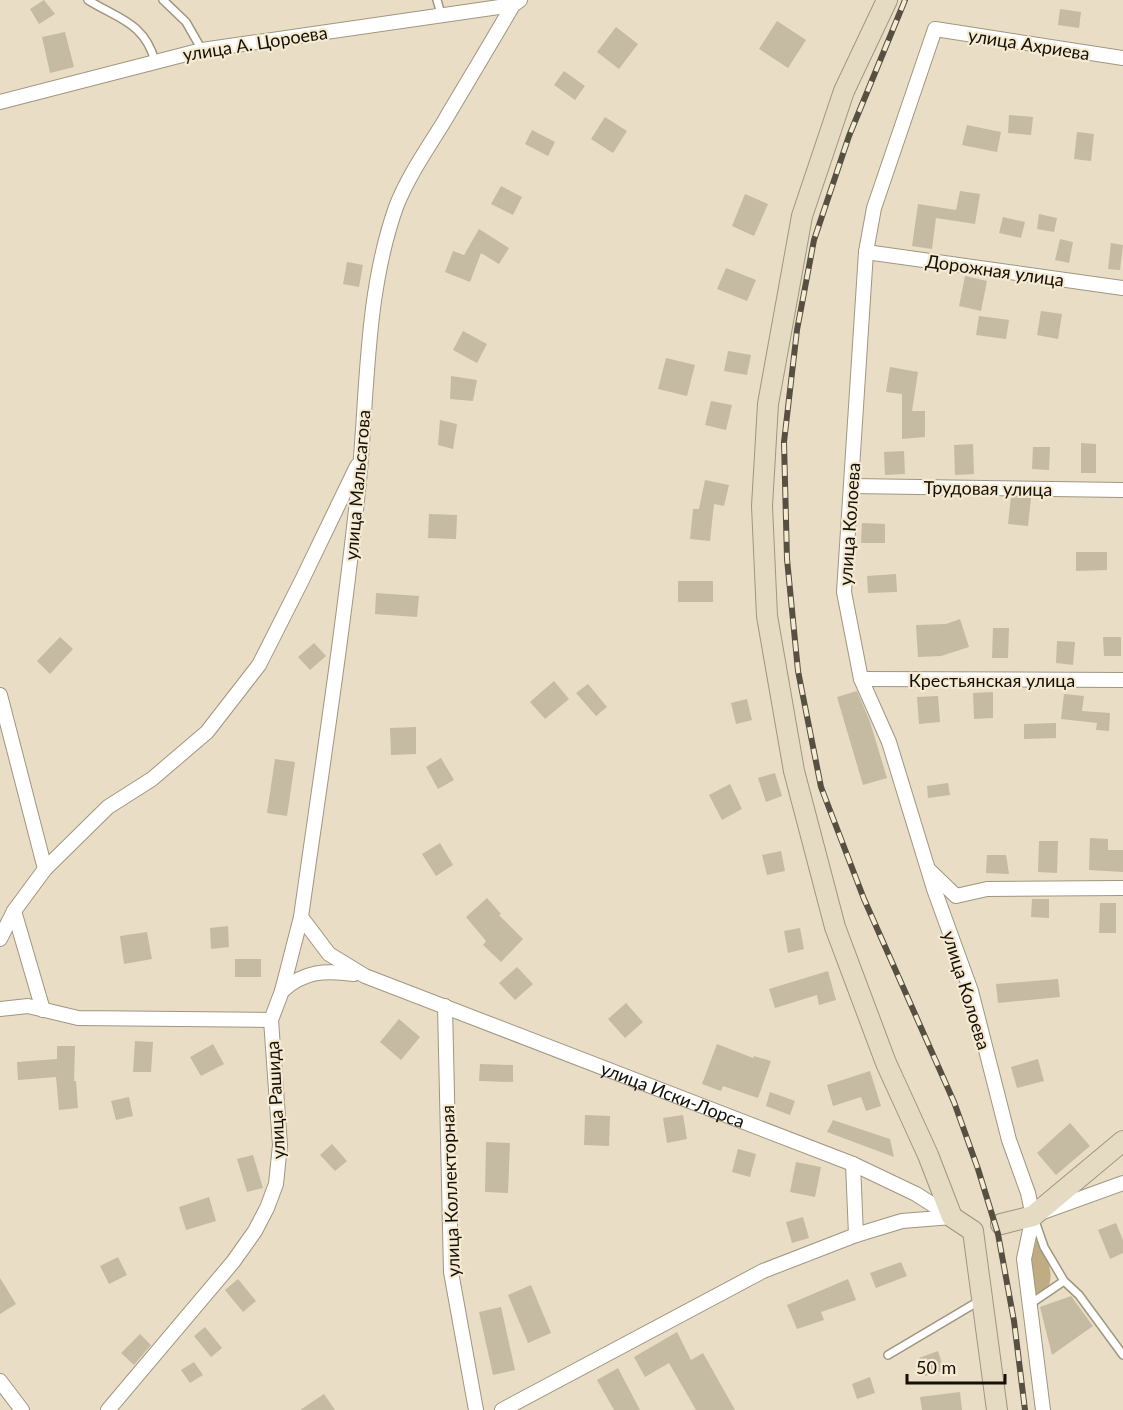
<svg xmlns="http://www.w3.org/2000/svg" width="1123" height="1410" font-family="Lato,sans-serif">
  <rect width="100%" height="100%" fill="#e9ddc5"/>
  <!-- green -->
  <path fill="#bfac82" d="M1036,1241L1039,1242C1046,1257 1055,1272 1048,1288L1039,1294L1035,1293L1029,1270Z"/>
  <!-- building -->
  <path fill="#c5baa2" d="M44,0L55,14L39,24L30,9Z
    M1060,9L1081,12L1079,28L1058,25Z
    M777,21L806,40L788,68L759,49Z
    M616,27L638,44L619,69L597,52Z
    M65,32L74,67L50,73L42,37Z
    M564,71L585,86L575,100L554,85Z
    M1009,115L1033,117L1031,135L1008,133Z
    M605,117L627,131L613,153L591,139Z
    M967,125L1001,132L997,152L962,145Z
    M532,130L555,142L548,156L525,144Z
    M1077,132L1094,134L1091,161L1074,159Z
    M501,186L522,197L513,215L491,204Z
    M960,191L980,194L975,224L936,218L932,249L912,246L918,204L956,210Z
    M745,194L768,204L754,236L732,226Z
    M1039,214L1057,218L1054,232L1037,229Z
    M1003,217L1025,222L1021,238L999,233Z
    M479,229L509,248L499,264L481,253L470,282L445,272L453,251L464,255Z
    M1060,239L1073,242L1069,263L1055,260Z
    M1111,243L1123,245L1120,270L1108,269Z
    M347,262L363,265L359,287L343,284Z
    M726,268L756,280L747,301L717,289Z
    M965,276L987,281L981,311L959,306Z
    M1041,311L1062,314L1058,339L1037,335Z
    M979,316L1009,320L1006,339L976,335Z
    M463,331L487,344L477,363L453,350Z
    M728,351L751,355L747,375L724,371Z
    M666,358L695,365L687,396L658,389Z
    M890,367L918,372L912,411H925V437L902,439V394L886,392Z
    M451,376L477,380L473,401L450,399Z
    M711,401L732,405L726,430L705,425Z
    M440,420L457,424L453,449L438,445Z
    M1081,443L1096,444V473H1081Z
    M973,444L974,474L955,475L954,445Z
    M1033,447H1050L1049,470L1032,469Z
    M904,451L905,474L885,475L884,452Z
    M705,480L729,485L724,506L714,504L710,541L690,539L693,509H699Z
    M1011,497L1031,498L1028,526L1008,524Z
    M429,514L457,515L456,539L428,538Z
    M862,523L885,524V543H861Z
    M1076,552H1107V570L1076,571Z
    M896,574L897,592L868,593L867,576Z
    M678,581H713V602H678Z
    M376,593L419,596L417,617L375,614Z
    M960,619L969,647L941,656L918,657L916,625L946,624Z
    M993,628H1009L1008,658H992Z
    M60,637L73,649L50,674L37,661Z
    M1103,637H1121V656H1104Z
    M1057,641L1075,642L1073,665L1056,663Z
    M314,643L326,656L310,670L298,657Z
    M554,681L569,699L545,719L530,702Z
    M588,684L607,707L596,716L576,693Z
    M857,691L870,722L887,778L863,785L837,697Z
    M993,692V718L974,719L973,693Z
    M1064,694L1084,696L1082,711L1110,713L1109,731L1096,730L1097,723L1061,719Z
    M938,696L940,722L919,724L917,697Z
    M747,699L752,720L736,724L731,703Z
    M1056,723V738L1024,739V724Z
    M416,727V754L391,755L390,728Z
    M441,758L454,780L438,789L426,767Z
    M275,759L295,762L287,816L267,813Z
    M775,773L782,796L766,802L758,778Z
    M948,783L950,795L928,798L927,786Z
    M730,784L742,809L722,820L709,795Z
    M1090,838L1108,839V850H1123V872L1089,870Z
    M1039,841H1058L1057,873L1038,872Z
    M440,843L453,865L436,876L422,854Z
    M781,851L785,871L767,875L762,855Z
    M987,855H1006L1009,874L986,873Z
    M487,898L501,914L499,915L523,939L501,962L483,945L486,941L466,917Z
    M1032,899H1049V918L1031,917Z
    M1100,903H1116V933H1099Z
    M228,926L229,947L211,949L210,928Z
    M800,928L804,949L788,953L784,931Z
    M147,932L152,959L124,964L120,936Z
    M235,959H261V977H235Z
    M517,967L533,984L515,1000L499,983Z
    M828,971L836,1000L819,1005L817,995L775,1008L769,989Z
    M1058,979L1060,997L998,1003L996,984Z
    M626,1003L643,1022L625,1038L608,1019Z
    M399,1019L420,1037L401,1060L380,1042Z
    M135,1041L153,1042L151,1072H133Z
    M213,1044L224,1064L201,1076L190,1057Z
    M717,1044L753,1058L754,1056L771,1061L758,1098L723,1086L721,1091L702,1084Z
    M57,1046H75L74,1081H76L78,1108L59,1110L56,1077L18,1080L17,1062L57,1059Z
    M1038,1059L1044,1081L1017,1088L1011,1067Z
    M480,1064L513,1065V1082L479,1081Z
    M870,1071L881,1106L866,1111L861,1097L833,1106L827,1085Z
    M770,1092L795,1101L790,1115L766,1106Z
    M129,1097L133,1116L116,1120L111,1101Z
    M585,1115L610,1116L609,1146L584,1145Z
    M683,1115L687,1139L667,1143L663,1118Z
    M833,1120L890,1139L894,1157L827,1132Z
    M1070,1123L1090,1146L1056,1175L1037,1153Z
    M486,1142L510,1143L508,1193L485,1192Z
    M332,1144L347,1161L335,1171L320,1155Z
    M738,1149L756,1154L750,1177L732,1172Z
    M253,1155L263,1188L247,1192L237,1159Z
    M796,1162L821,1167L815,1197L790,1192Z
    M209,1197L216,1221L186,1230L179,1207Z
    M803,1217L809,1238L792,1243L786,1222Z
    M1116,1223L1123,1240V1253L1110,1259L1098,1230Z
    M118,1257L127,1275L109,1284L100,1266Z
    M901,1262L907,1276L876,1288L870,1273Z
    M0,1278L16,1304L0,1314Z
    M238,1279L256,1301L243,1312L225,1290Z
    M848,1279L856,1300L821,1312L824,1320L797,1329L787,1305Z
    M531,1285L551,1333L528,1343L508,1295Z
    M1071,1296L1093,1326L1052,1355L1040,1307Z
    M501,1307L515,1370L493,1375L479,1312Z
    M205,1327L222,1348L211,1357L194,1336Z
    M677,1332L691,1360L703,1353L735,1410H696L669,1363L645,1377L634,1357Z
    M140,1334L151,1345L134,1365L121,1353Z
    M938,1351L944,1370L925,1376L919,1358Z
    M194,1362L203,1375L190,1383L181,1370Z
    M618,1368L640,1410H614L597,1380Z
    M870,1377L875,1393L857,1399L852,1384Z
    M960,1392L962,1410H922L920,1397Z
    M324,1394L335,1410H300Z"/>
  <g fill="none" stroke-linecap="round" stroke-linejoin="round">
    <!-- lane casing -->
    <g stroke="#a0967f" stroke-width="10">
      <path id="lane" d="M88,0C118,19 144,22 155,61
        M163,0L186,22L202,50
        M437,0L441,14
        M1035,1221L1044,1247L1064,1281L1079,1295L1123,1355
        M1030,1304L1064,1281
        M888,1355L979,1301"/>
    </g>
    <!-- street casing -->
    <g stroke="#a0967f" stroke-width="16">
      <g id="street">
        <path id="s1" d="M520,0L513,5C491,43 468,81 445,120C428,148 408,176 396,207C364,298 368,396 358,491C343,633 321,775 301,917L329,954L365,976L853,1164L916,1194L952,1217"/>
        <path d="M0,102L202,50L513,5"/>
        <path d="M866,252L1123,288"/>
        <path d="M852,486L1123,490"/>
        <path d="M861,679L1123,680"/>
        <path d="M0,695L45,869"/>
        <path d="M929,870L956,896L987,889L1123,888"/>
        <path d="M14,911L43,1010"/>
        <path d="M0,939L14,911L45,869L108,807L152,779L207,732L259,665L302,580L357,466"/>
        <path d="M282,991C304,971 325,970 354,974"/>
        <path d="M445,1006L451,1272L476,1410"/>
        <path d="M0,1009L28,1006L78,1018L271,1020"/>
        <path d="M853,1164L856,1235"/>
        <path d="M1043,1212L1123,1183"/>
        <path d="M0,1381L22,1410"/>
        <path d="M108,1410L233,1262L255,1231L267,1208L276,1184L280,1145L271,1020L282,991L301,917"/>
        <path d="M502,1410L763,1271L856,1235L902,1221L952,1217"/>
        <path d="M1043,1410L1024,1259L1033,1216L1028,1193L1009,1140L971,991L934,889L889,742L861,679L844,592L866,252L874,208L935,29L1123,58"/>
      </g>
    </g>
    <!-- secondary casing -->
    <g stroke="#a0967f" stroke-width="22">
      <path id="secondary" d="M887,0L844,91L802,216L768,404L762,506L767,616L794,771L835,927L886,1063L928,1155L952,1217L973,1231
        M1001,1224L1033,1216L1123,1141
        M973,1231L997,1410"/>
    </g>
    <!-- lane -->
    <use href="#lane" stroke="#fff" stroke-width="7"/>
    <!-- street -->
    <use href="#street" stroke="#fff" stroke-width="14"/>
    <!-- secondary -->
    <use href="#secondary" stroke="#e5dac2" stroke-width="20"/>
    <!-- rail casing -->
    <g stroke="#565042" stroke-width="6">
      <path id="rail" d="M905,0L849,136L814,240L797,330L784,442L787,559L798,671L821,787L864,899L954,1102L978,1169L998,1234L1014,1321L1025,1410"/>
    </g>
    <!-- rail -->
    <use href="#rail" stroke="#f6ebd2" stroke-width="4" stroke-dasharray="11" stroke-linecap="butt"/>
  </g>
  <g text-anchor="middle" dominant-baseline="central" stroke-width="4.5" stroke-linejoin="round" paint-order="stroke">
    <!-- street labels -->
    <g font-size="18" fill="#141007" stroke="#f6ebd2">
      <text transform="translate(255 43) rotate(-9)">улица А. Цороева</text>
      <text transform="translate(1029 44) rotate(9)">улица Ахриева</text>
      <text transform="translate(995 270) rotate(8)">Дорожная улица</text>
      <text transform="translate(357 485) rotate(-85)">улица Мальсагова</text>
      <text transform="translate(988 488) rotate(1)">Трудовая улица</text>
      <text transform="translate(849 524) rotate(-86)">улица Колоева</text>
      <text x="992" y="680">Крестьянская улица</text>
      <text transform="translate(967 990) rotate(73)">улица Колоева</text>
      <text stroke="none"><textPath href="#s1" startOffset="1378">улица Иски-Лорса</textPath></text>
      <text transform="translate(275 1100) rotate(-93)">улица Рашида</text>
      <text transform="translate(450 1191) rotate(-92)">улица Коллекторная</text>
    </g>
  </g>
  <!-- scale -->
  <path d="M907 1374v9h98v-9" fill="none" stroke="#141007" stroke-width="3"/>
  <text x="916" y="1374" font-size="18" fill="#141007" stroke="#f6ebd2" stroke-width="4.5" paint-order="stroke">50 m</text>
</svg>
